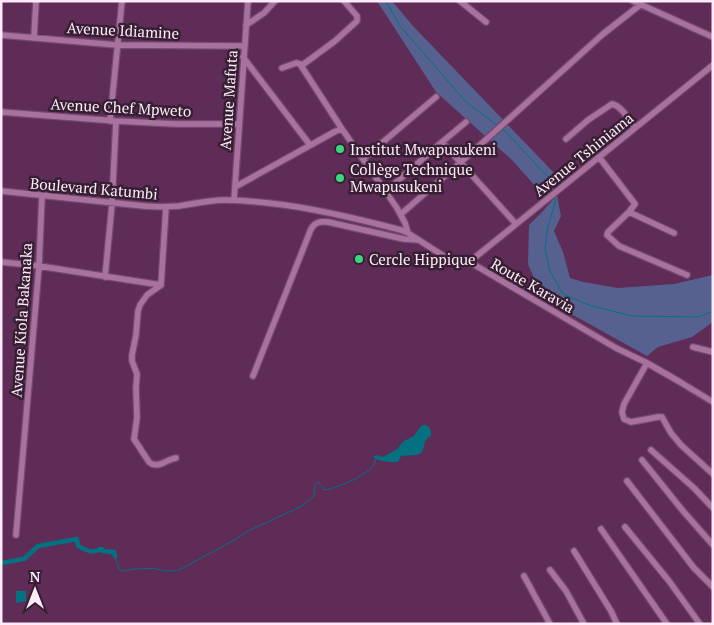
<svg xmlns="http://www.w3.org/2000/svg" width="714" height="625" font-family="'PT Serif',serif">
  <rect width="100%" height="100%" fill="#5e2c56"/>
  <!-- green -->
  <path fill="#56618f" d="M377,1H392L413,26L557,176L544,196L512,160L436,92Z
    M557,195L561,216L554,231L563,252L570,278L583,282L618,288L674,284L713,275V322L692,337L658,347L647,356L555,305L541,295L528,264L529,225L542,212Z"/>
  <!-- water -->
  <path fill="#027283" d="M425,425C430,427 431,429 431,435L425,441L423,450L421,453L417,455L401,456L398,462C388,462 381,462 373,457L376,455L383,457L397,449L404,441L414,436L421,426Z
    M16,591H26V601L16,603Z"/>
  <g fill="none" stroke-linecap="round" stroke-linejoin="round">
    <!-- stream -->
    <path stroke="#027283" stroke-width="1" d="M386,1L400,26L466,102L498,126
      M502,128L549,178L553,192
      M554,196L556,200L548,226L545,249L550,271L563,294L589,305L632,316L699,317L713,311
      M115,556L119,569C125,573 127,569 134,569C139,569 154,568 157,569C167,571 171,572 181,569L236,539L248,531L302,506L314,496L315,485L318,482L325,490C337,488 366,476 373,466C374,464 375,461 376,459"/>
    <!-- canal -->
    <path stroke="#027283" stroke-width="4.5" d="M1,563L24,559L38,546L77,539L78,546C83,548 90,553 95,551C98,551 99,549 102,549V551L114,552L115,556"/>
    <!-- minor casing -->
    <g stroke="#724a6d" stroke-width="8">
      <path id="minor" d="M460,1L486,22
        M633,1L713,37
        M246,25L264,13L275,1
        M1,35L117,45L244,46
        M34,37L36,1
        M243,57L310,145
        M301,66L335,41L357,21V16L344,1
        M282,68L296,63L300,64L342,129
        M1,112L116,121L176,124H239
        M110,121L122,1
        M566,139L588,120L612,104C622,106 629,120 635,128
        M442,142L516,224
        M599,157L635,204L629,212L608,232L607,235L619,246L687,275
        M363,159L436,97
        M235,187L336,131L342,129L397,208L405,223L408,233
        M1,191L144,206C156,207 167,207 179,206C194,204 209,200 224,200C284,201 343,215 401,230L408,233L456,264C462,265 467,262 473,264L616,348L647,363L680,382L713,402
        M385,192L442,142L466,122
        M234,200L248,1
        M629,212L674,233
        M401,214L460,163L603,34L640,5
        M1,262L39,266L161,285
        M468,263L713,65
        M105,277L112,204L116,121
        M161,285L147,295L140,305L138,311L136,335L132,355V361L137,374L136,388L137,418L134,439L149,462L152,464C162,467 167,459 176,458
        M161,285L166,207
        M693,347L713,352
        M647,363L624,404L622,412L624,419L631,422L658,417H662L671,433L681,445L713,474
        M253,376L311,229C315,222 320,221 328,222L404,239L419,240
        M651,450L694,488L713,508
        M642,460L683,511L713,545
        M627,481L694,568L713,587
        M625,527L669,581L700,624
        M601,529L667,624
        M16,535L39,266L42,196
        M574,551L611,611L617,624
        M550,570L566,591L584,624
        M524,576L550,624"/>
    </g>
    <!-- minor -->
    <use href="#minor" stroke="#a9719e" stroke-width="5.5"/>
  </g>
  <!-- markers -->
  <g fill="#3ad77f" stroke="#361f32" stroke-width="2">
    <circle cx="340" cy="149" r="5"/>
    <circle cx="340" cy="178" r="5"/>
    <circle cx="359" cy="259" r="5"/>
  </g>
  <g text-anchor="middle" dominant-baseline="central" stroke-width="5" stroke-linejoin="round" paint-order="stroke">
    <!-- street labels -->
    <g font-size="15" fill="#feebfa" stroke="#361f32">
      <text transform="translate(123 30) rotate(3)">Avenue Idiamine</text>
      <text transform="translate(228 100) rotate(-86)">Avenue Mafuta</text>
      <text transform="translate(121 107) rotate(3)">Avenue Chef Mpweto</text>
      <text transform="translate(583 154) rotate(-39)">Avenue Tshiniama</text>
      <text transform="translate(94 188) rotate(5)">Boulevard Katumbi</text>
      <text transform="translate(533 285) rotate(30)">Route Karavia</text>
      <text transform="translate(21 320) rotate(-86)">Avenue Kiola Bakanaka</text>
    </g>
    <!-- poi labels -->
    <g font-size="15" fill="#feebfa" stroke="#361f32" text-anchor="start">
      <text x="350" y="149">Institut Mwapusukeni</text>
      <text x="350" y="169">Collège Technique<tspan x="350" dy="17">Mwapusukeni</tspan></text>
      <text x="369" y="259">Cercle Hippique</text>
    </g>
  </g>
  <!-- border -->
  <rect width="714" height="625" fill="none" stroke="#feebfa" stroke-width="5"/>
  <!-- north arrow -->
  <g transform="translate(35 590)" stroke="#361f32" stroke-width="4" paint-order="stroke">
  <path d="M0-4L9 19L0 12L-9 19Z" fill="#feebfa"/>
  <text y="-8" font-size="14" font-weight="bold" text-anchor="middle" fill="#feebfa">N</text>
  </g>
</svg>
